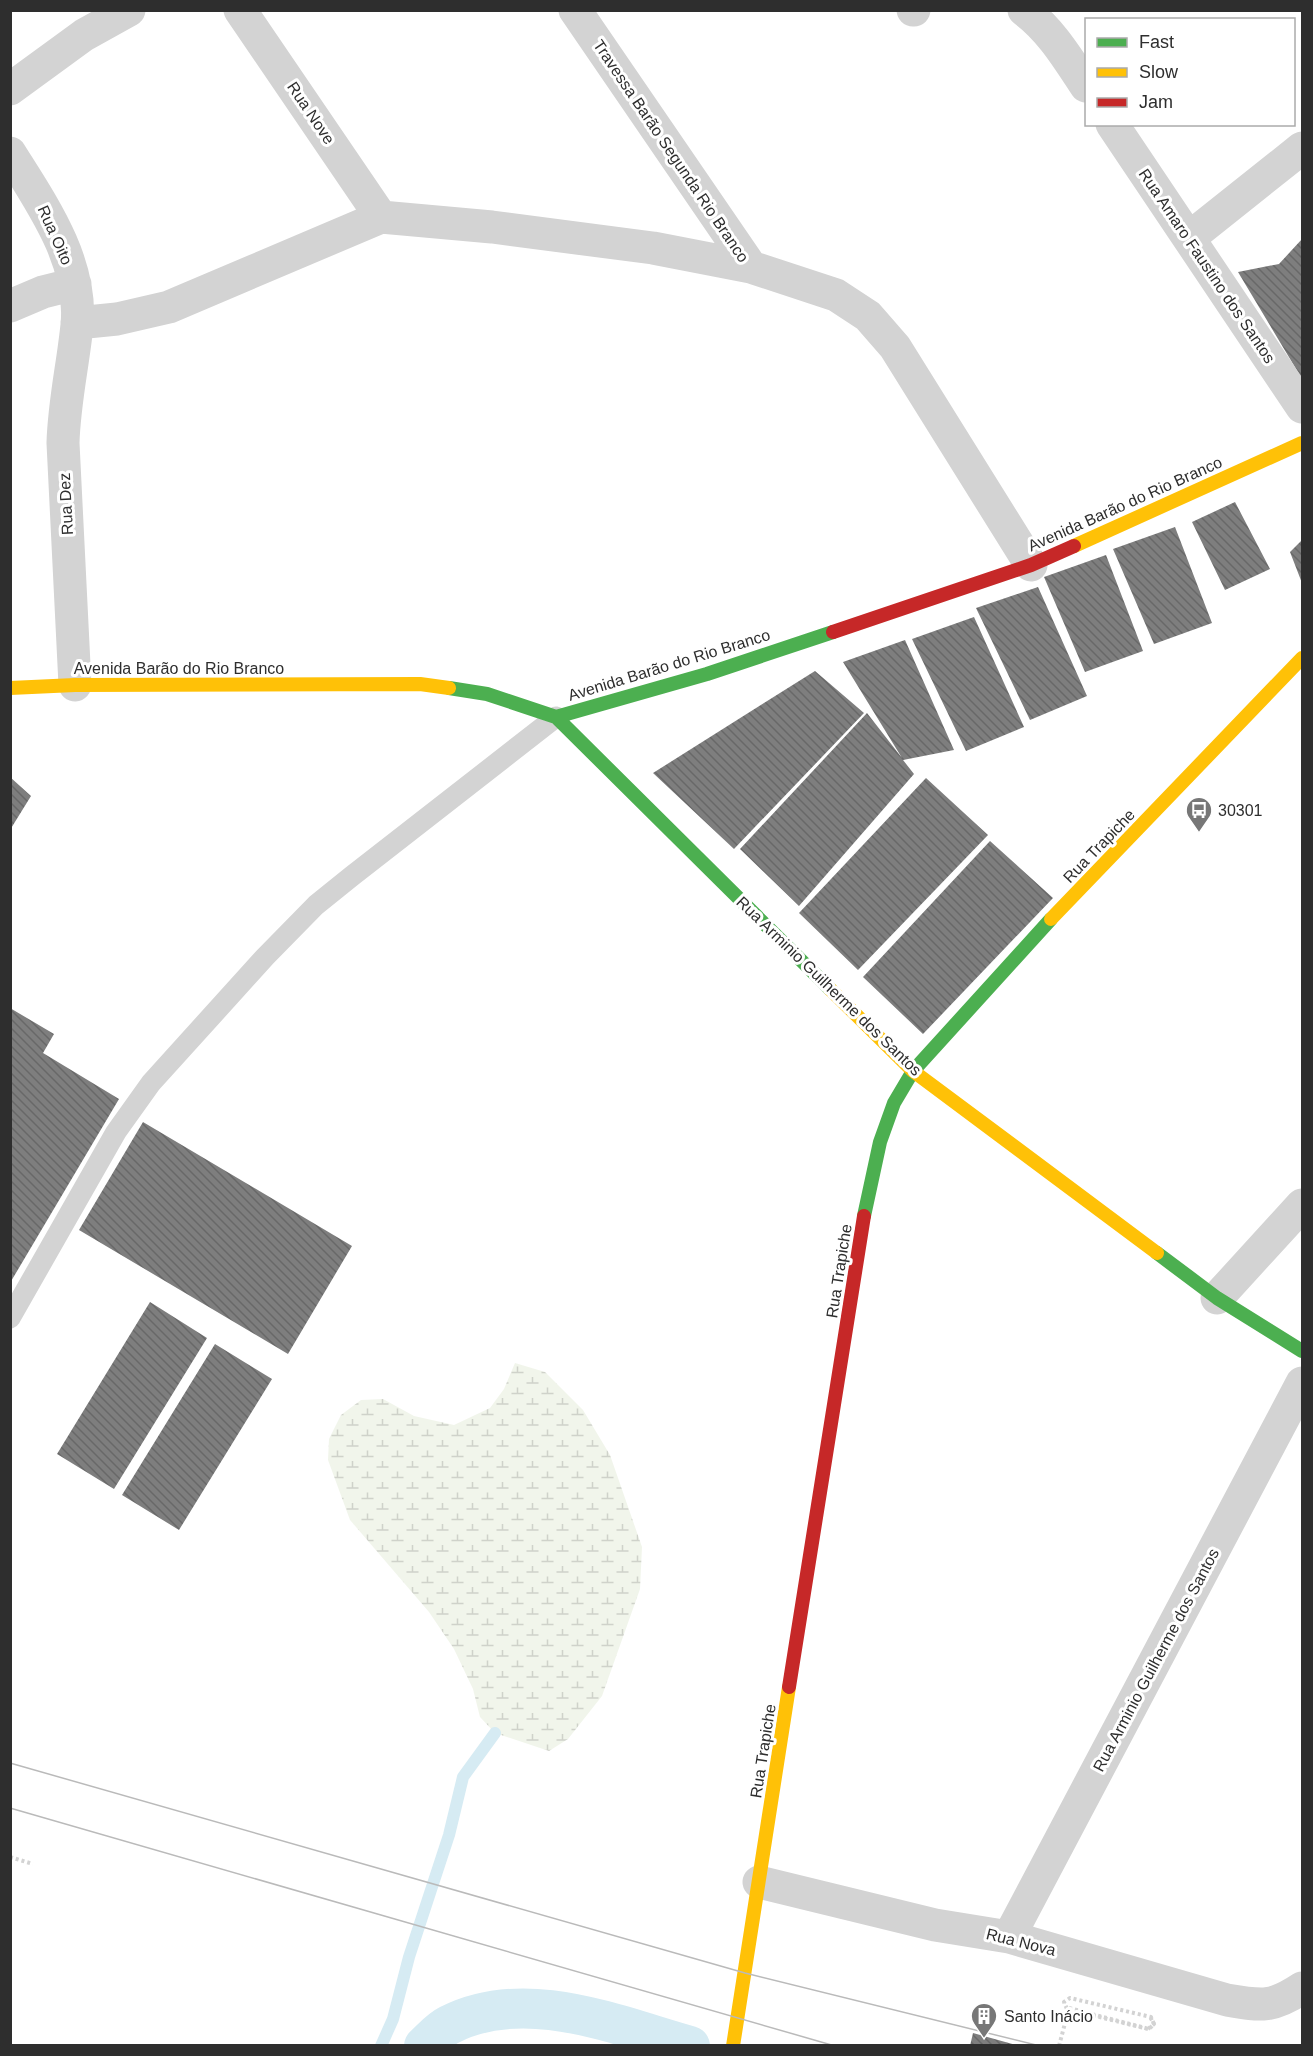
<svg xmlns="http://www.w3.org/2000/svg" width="1313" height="2056" font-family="Arial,sans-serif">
  <defs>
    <pattern id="wetland-marsh" width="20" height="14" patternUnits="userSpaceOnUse" patternTransform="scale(1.5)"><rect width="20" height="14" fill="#f1f5eb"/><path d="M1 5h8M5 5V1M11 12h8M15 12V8" fill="none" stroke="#cfd2ca"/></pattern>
    <pattern id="building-back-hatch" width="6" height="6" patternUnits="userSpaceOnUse" patternTransform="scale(1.5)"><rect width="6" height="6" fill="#7e7e7e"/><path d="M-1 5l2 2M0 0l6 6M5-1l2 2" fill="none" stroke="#686868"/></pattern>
  </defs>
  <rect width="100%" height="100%" fill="#fff"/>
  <!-- wetland -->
  <path fill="url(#wetland-marsh)" d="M515,1363L545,1372L583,1410L610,1455L642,1547L640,1589L602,1696L568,1739L549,1751L495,1733L480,1717L473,1689L454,1649L429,1612L350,1520L328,1460L329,1439L341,1415L361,1400L383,1399L414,1416L454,1425L490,1408L504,1389Z"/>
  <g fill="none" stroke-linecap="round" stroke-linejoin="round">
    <!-- stream -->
    <path stroke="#d6ebf3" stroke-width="12" d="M381,2046L393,2019L409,1957L449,1835L463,1777L495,1733"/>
    <!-- canal -->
    <path stroke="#d6ebf3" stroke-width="40" d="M424,2046C432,2039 439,2030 449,2025C525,1986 615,2025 690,2046"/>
  </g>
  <!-- building -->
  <path fill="url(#building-back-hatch)" d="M1302,239V379L1238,272L1279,264Z
    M1235,502L1270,569L1225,590L1192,522Z
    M1175,527L1212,623L1154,644L1113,549Z
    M1302,540V583L1290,552Z
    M1106,555L1143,651L1085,672L1044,577Z
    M1038,587L1087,696L1030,720L976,608Z
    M974,617L1024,727L966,751L912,639Z
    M905,640L954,750L903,760L914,774L799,906L740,849L867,713L902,758L843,662Z
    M815,671L864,713L734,849L653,773Z
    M10,777L31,796L10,830Z
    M926,778L988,835L858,970L799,913Z
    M990,841L1053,898L923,1034L863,977Z
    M10,1008L54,1034L43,1053L119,1099L10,1283Z
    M143,1122L352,1246L288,1354L79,1230Z
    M150,1302L207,1338L114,1489L57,1454Z
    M215,1344L272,1379L179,1530L122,1495Z
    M973,2033L1016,2045V2046H970Z"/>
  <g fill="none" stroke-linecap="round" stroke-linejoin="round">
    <!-- path -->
    <path stroke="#d3d3d3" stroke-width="4" stroke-dasharray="3 3" stroke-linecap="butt" d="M10,1857L33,1864
      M1148,2029L1154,2024L1150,2017
      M1059,2046L1069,2008"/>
    <!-- lane -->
    <path stroke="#d3d3d3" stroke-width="21" d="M10,1318L116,1132L151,1083L265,957L316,905L352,876L556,717"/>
    <!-- street -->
    <path stroke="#d3d3d3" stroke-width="33" d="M240,10L381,217
      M575,10L751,267L836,295L868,316L895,347L1031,565
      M913,10H914
      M1024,10C1051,30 1068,59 1086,86
      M10,89L84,35L129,10
      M1112,124L1302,407
      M10,153C42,204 83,262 77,325C73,365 64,403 63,443L75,685
      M1189,238L1302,148
      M10,306L43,292L75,284
      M77,323L117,319L169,307L381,217L492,227L653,248L751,267
      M1217,1298L1302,1205
      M759,1882L935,1925L1009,1937L1227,2000C1262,2006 1272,2008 1302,1988
      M1009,1937L1302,1383"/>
    <!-- fast -->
    <path stroke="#4caf50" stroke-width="14" d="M449,688L487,694L556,717L707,674L833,632
      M556,717L830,989
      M864,1216L880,1142L894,1103L913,1071L1051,919
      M1157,1253L1217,1298L1302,1351"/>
    <!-- slow -->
    <path stroke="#ffc107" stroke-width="14" d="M1074,546L1302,443
      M10,688L75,685L420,684L449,688
      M1051,919L1302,658
      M830,989L913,1071L1157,1253
      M733,2046L789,1687"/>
    <!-- jam -->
    <path stroke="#c62828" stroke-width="14" d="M833,632L1031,565L1074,546
      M789,1687L864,1216"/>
    <!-- tram -->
    <path stroke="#bababa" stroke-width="1.5" d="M10,1763L745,1973L1040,2046
      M10,1808L835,2046"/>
    <!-- path-bridge -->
    <path stroke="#d3d3d3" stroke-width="4" stroke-dasharray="3 3" stroke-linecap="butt" d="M1069,2008L1149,2029L1154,2024L1151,2017L1070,1998L1064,2002L1067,2009L1148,2029"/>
  </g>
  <!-- icons -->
  <defs>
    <g id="bus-pin" transform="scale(1.35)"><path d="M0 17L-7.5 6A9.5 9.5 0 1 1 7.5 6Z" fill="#777" stroke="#fff"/><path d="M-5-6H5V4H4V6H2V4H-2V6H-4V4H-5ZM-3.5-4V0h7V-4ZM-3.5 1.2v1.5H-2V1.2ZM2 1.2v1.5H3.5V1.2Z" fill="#fff"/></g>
    <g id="building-pin" transform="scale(1.35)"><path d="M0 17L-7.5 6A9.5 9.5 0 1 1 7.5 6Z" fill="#777" stroke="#fff"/><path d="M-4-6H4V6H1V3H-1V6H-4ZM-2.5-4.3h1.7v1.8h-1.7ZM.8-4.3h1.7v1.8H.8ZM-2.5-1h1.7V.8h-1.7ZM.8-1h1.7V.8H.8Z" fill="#fff"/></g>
  </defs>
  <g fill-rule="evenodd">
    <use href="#bus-pin" x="1199" y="810"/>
    <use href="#building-pin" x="984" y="2016"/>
  </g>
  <g text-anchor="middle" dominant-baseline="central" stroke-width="6" stroke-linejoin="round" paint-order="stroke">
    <!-- street labels -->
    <g font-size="16" fill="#2e2e2e" stroke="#fff">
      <text transform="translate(311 113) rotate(56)">Rua Nove</text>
      <text transform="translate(671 151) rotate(56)">Travessa Barão Segunda Rio Branco</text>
      <text transform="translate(55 235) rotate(66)">Rua Oito</text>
      <text transform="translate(1207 266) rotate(56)">Rua Amaro Faustino dos Santos</text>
      <text transform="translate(66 504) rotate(-93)">Rua Dez</text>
      <text transform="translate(1125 504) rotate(-24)">Avenida Barão do Rio Branco</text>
      <text transform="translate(669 665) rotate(-17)">Avenida Barão do Rio Branco</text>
      <text x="179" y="668">Avenida Barão do Rio Branco</text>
      <text transform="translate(1099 846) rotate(-46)">Rua Trapiche</text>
      <text transform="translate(829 986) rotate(44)">Rua Arminio Guilherme dos Santos</text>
      <text transform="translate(839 1271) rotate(-81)">Rua Trapiche</text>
      <text transform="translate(1156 1660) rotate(-62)">Rua Arminio Guilherme dos Santos</text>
      <text transform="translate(763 1751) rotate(-81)">Rua Trapiche</text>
      <text transform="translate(1021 1942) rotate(14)">Rua Nova</text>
    </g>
    <!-- poi labels -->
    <g font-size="16" fill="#2e2e2e" stroke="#fff" text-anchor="start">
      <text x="1218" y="810">30301</text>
      <text x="1004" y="2016">Santo Inácio</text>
    </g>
  </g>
  <!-- border -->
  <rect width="1313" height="2056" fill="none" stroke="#2e2e2e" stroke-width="24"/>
  <!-- legend -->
  <rect x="1085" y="18" width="210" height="108" fill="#ffffff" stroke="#ababab" stroke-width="1.5"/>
  <rect x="1097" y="38" width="30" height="9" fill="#4caf50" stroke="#ababab" stroke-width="1.5"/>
  <text x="1139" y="48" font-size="18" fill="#2e2e2e">Fast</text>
  <rect x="1097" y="68" width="30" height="9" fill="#ffc107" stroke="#ababab" stroke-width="1.5"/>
  <text x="1139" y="78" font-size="18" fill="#2e2e2e">Slow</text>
  <rect x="1097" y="98" width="30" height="9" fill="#c62828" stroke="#ababab" stroke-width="1.5"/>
  <text x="1139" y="108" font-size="18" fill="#2e2e2e">Jam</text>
</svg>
